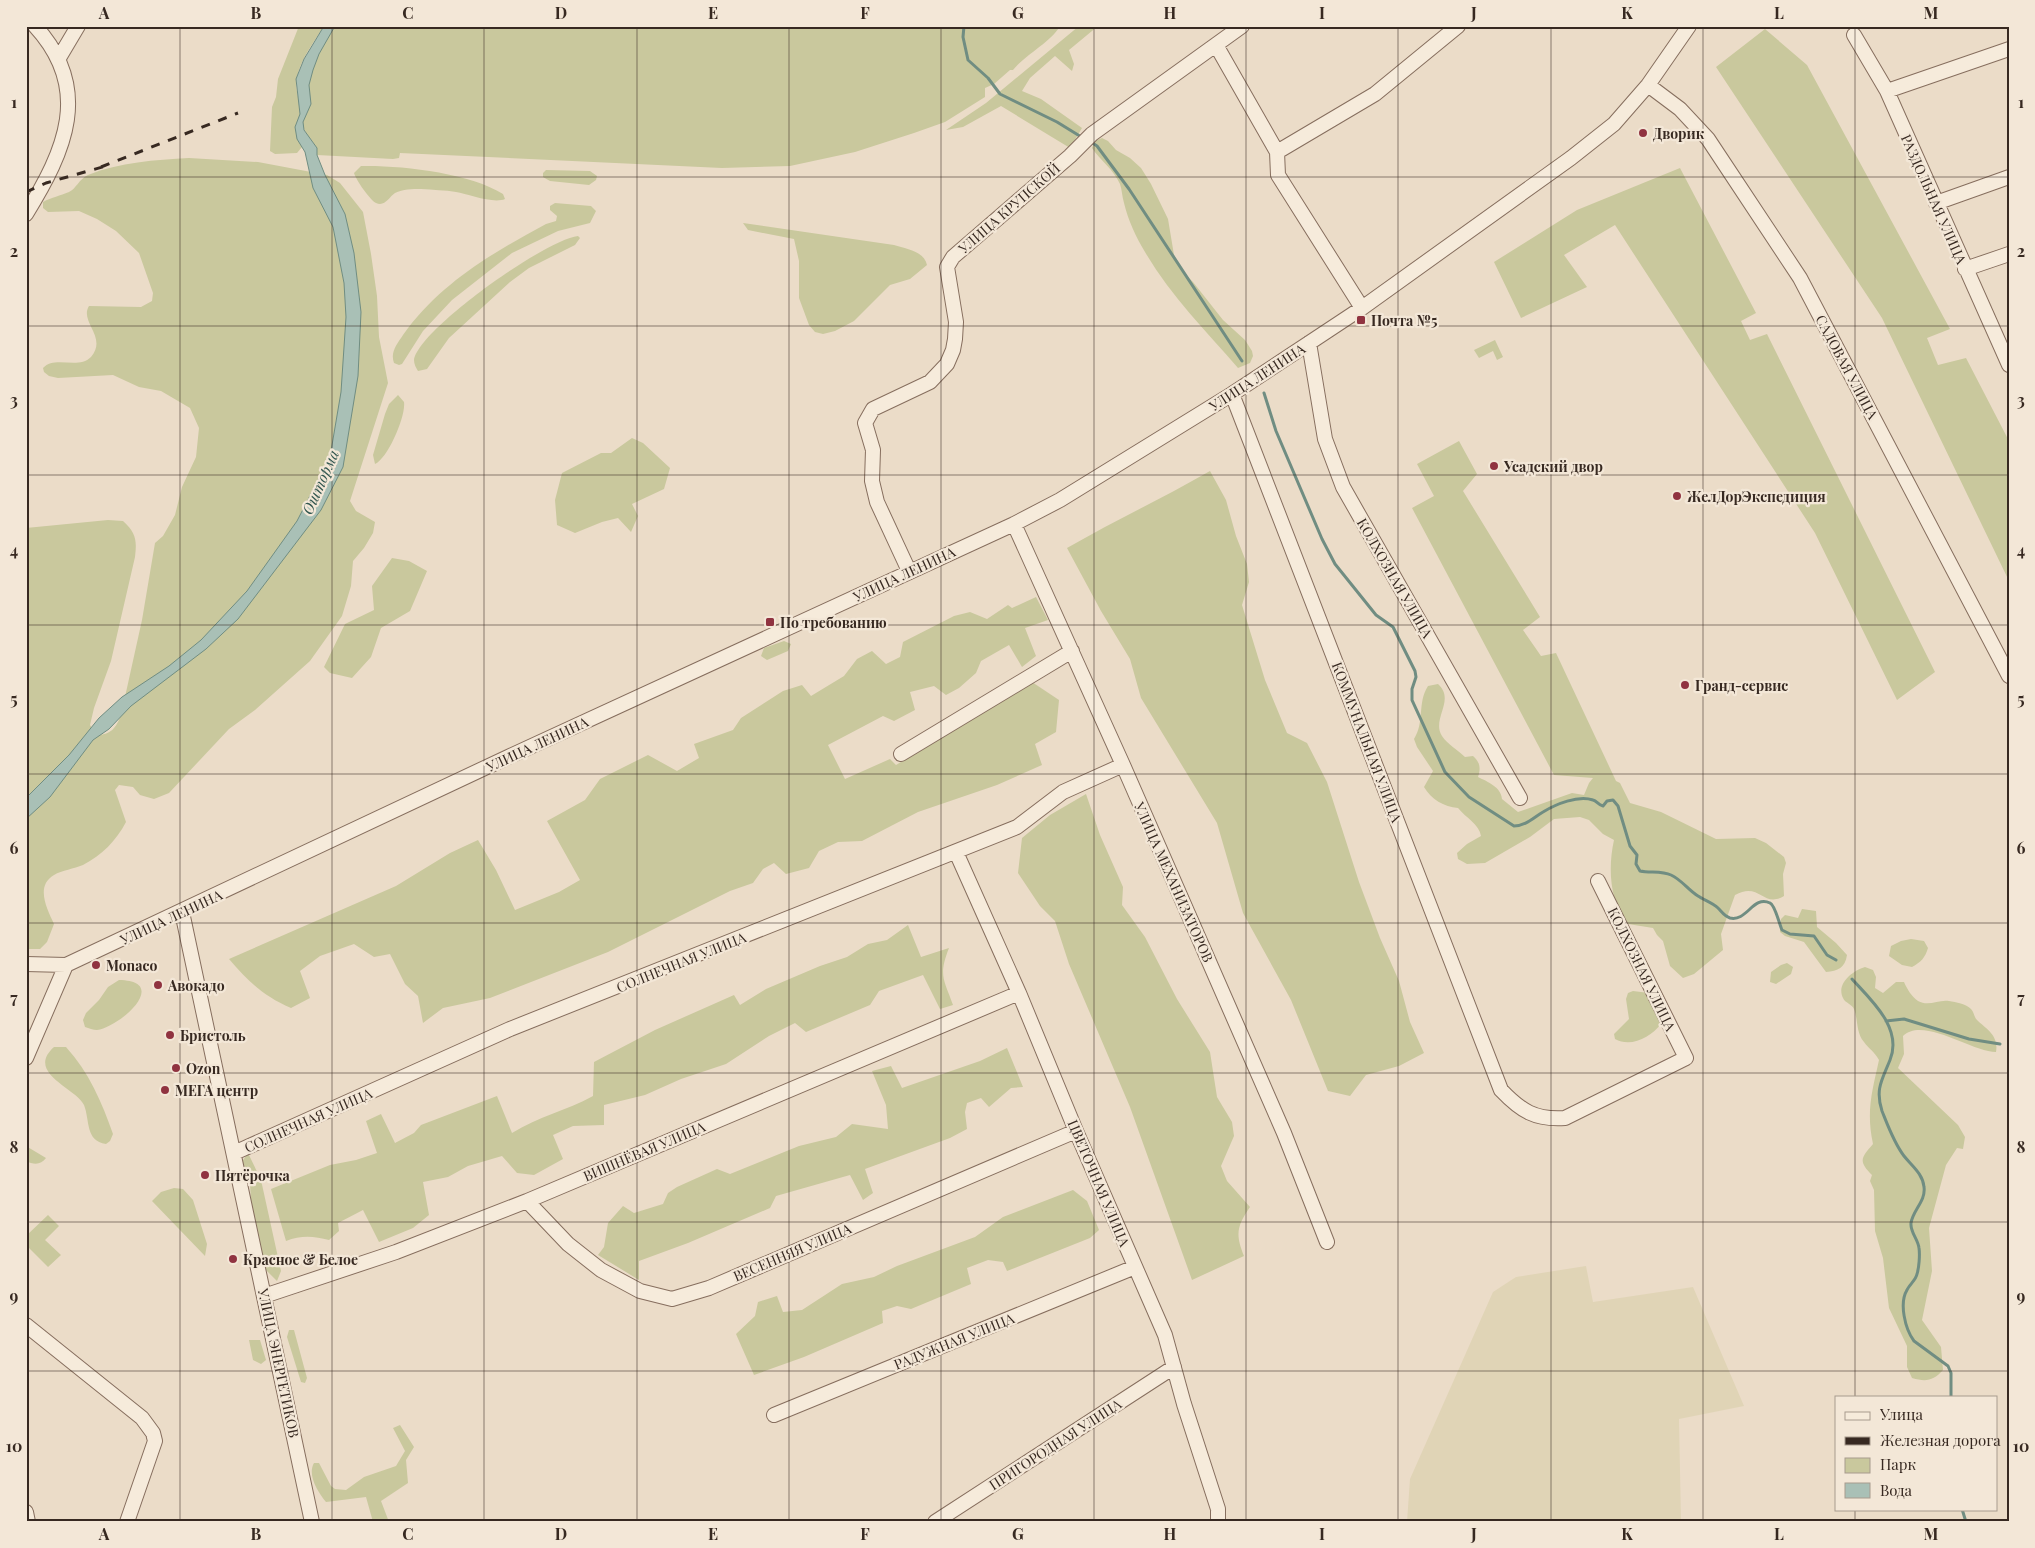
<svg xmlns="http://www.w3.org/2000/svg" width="2035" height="1548" font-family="'Playfair Display',serif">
  <rect width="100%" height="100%" fill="#ebdcc8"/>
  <!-- farmland -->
  <path fill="#e0d4b6" d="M1586,1266L1593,1302L1693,1287L1744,1406L1679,1419L1681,1522H1407L1410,1479L1493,1292L1516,1277Z"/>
  <!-- green -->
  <path fill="#c9c89d" d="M299,26H324C314,42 300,60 297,78C294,89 301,102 300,114C298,130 292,129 302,147L297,153L275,154L270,151L272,107L276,97L278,79Z
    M335,26H1060C1050,43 1026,54 1013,70H1010L994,84L985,88V97L945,122L914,133L855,152L790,166L722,168L400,153L399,158L393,159L317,155C317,140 304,137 303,124C302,117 307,116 308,110C311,102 308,91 309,83C313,63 323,43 335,26Z
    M1079,26H1098L1069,50L1074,64L1072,71L1055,56L1030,78L1022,91L1041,99L1082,128L1070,148L1001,106L963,127L946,130L986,103Z
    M1765,29L1807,65L1950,329L1927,338L1938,365L1966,358L2009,441V581L1882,318L1716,67Z
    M1102,138L1108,141L1116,150L1130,158L1141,168L1151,184L1168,219L1174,255L1182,271L1193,282L1223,320L1245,340L1252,351L1253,356L1250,363L1238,368C1206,331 1170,295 1145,252C1136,237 1128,220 1124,203C1122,196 1122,190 1120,184C1114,170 1100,160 1092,148L1095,141Z
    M189,158L258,162L327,175L340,183L363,212L371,254L377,296L379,337L388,383L350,501L356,511L375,522L373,533L364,548L353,561L351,586L342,616L310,661L255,710L229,729L169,793L154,799L140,795L133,787L119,785L115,790L126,822C116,841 102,855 83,865C74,869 62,870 54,875C35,886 47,909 54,924L47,942L40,949H26V528L108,520L123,521C136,533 137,540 135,557L111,661L94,708L90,725L96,735C111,735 116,728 121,715L142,620L155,543L163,536L175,515L182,487L196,457L199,428L190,408L161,391L139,387L113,375L58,378L49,376L44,372L43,368C55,355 78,370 91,357C108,337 79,322 89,306L141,307L152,301L153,293L139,253L116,231L97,219L79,211L48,212L43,208V202C52,197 60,196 69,192C76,189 79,179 88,175C120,162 155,160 189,158Z
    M361,166C401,165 470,173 503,194L505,199C493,204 468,194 456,192C445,190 433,190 421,189C412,189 403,189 395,193C389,197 385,207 376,203C370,200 356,180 354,173Z
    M1680,168L1756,313L1741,321L1750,340L1767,334L1935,672L1897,700L1815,533L1615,225L1564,255L1587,287L1521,318L1494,262L1577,210Z
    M546,170L590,171L597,176L596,180L589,185L550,181L543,177V173Z
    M555,203L591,206L596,211L590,223L558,231L512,253L452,300L423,331L402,364L399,365L394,363C390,352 397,344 403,335C439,284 492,253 546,224L556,221L557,216L550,210V206Z
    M743,223L894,245C906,249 924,251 927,265L910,279L890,285L854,321L835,331L823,334L815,332L809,325L799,298V261L794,239L748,230Z
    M578,236L580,238L575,245L529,268L510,282L449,338L427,369L418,371C416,368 414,364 414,360C419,329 545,240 578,236Z
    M1495,340L1503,357L1497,360L1493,351L1479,358L1474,350Z
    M398,395L404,402C406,416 388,458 375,464L373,455L385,414L389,404Z
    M632,438L643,443L670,468L664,489L632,504L638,516L631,532L618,518L602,522L575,533L557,525L555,500L562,473L601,453H611Z
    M1459,441L1477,474L1463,491L1540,617L1523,630L1541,656L1556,653L1616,781L1620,783L1630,803L1661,812L1716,839L1755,838L1766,843L1784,857L1786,863L1783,874L1784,896C1763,909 1760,881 1735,895L1721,934L1723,950L1694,974L1683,978L1670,966L1663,941L1657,935L1653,928L1628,924C1609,902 1608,867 1614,840L1603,834L1589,820L1580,817L1554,819L1530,837L1485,863L1467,864L1458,859L1457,853L1467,844L1481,836C1479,824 1466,818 1458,808C1444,807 1431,799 1424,787L1433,771L1417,747L1414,739C1425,722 1417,703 1428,686L1438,684C1456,700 1431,719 1442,736C1447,744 1459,751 1465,757L1473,756C1480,762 1481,768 1478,777C1488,782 1501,787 1502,799L1518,812L1572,793L1584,795L1589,783L1593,778L1554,775L1412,508L1434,496L1417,464Z
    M1210,471L1226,500L1236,536L1247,564L1249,582L1242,605L1265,680L1287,733L1307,743L1327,782L1359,882L1380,938L1399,981L1410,1022L1424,1053L1399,1066L1366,1075L1350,1096L1328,1091L1291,1000L1243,913L1217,823L1141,698L1130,659L1101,611L1067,548C1114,521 1163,498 1210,471Z
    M392,558L409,561L427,571L410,611L381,628L371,657L352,678L330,673L324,667L345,624L374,610L372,586Z
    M1036,597L1048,620L1025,628L1036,656L1022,667L1009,645L981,661L976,673L959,688L946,695L934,686L910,692L915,710L894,721L883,716L828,745L845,779L890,759L896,765L1032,682L1059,700L1056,732L1035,744L1042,765L997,785L918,812L862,841L838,842L819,851L809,868L786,874L774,863L763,869L753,883L730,891L608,952L490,998L443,1008L423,1023L418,996L405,984L390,954L374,957L354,944L320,956L300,971L310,998L291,1008C263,996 249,982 229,959L396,886L450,853L478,840L496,870L515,910L559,892L580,880L547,821L585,800L600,779L648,755L677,771L699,758L694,744L733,730L741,718L783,691L802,685L811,696L844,676L857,659L872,651L886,664L900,657L903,642L954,616L970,612L987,619L1008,605L1012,608Z
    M784,641L791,644L788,651L767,660L761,656L764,648Z
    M1086,794L1100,835L1123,887L1122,905L1145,937L1177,999L1210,1052L1217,1097L1232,1122L1234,1136L1221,1166L1227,1181L1250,1207C1237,1226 1235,1234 1244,1256L1192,1280L1130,1107L1069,964L1055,921L1040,906L1018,873L1022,838L1050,815Z
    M1802,909L1816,911L1817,927L1836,943L1847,955C1845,968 1838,971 1826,972L1804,942L1785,936L1780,932L1781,919L1785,915L1798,918Z
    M908,925L921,957L949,948C938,976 944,979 953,1005L940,1009L923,975L879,991L870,1005L806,1032L795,1023L769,1036L726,1064L681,1079L645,1095L604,1105V1125L573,1126L553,1135L563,1159L534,1175L517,1173L502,1156L468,1166L448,1177L423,1182L429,1215L413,1228L379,1242L363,1210L338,1223L339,1231L329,1240C314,1236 301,1235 286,1241L271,1189L330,1165L356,1160L377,1153L366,1121L381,1114L395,1143L414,1133L421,1125L497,1096L512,1133C539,1116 566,1111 593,1096L594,1062L655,1030L734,995L740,1005L766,989L820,966L847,957L868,944L887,940Z
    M1911,939L1924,941L1928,948C1925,958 1921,962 1912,967L1902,965L1889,956L1891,946L1901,941Z
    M1787,963L1793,967L1791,974L1776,984L1770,982L1771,972L1781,965Z
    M1865,967L1873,970L1876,977L1875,988L1883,993L1896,982H1904C1907,989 1912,997 1918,1001C1929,1007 1939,999 1949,1001C1956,1002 1966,1004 1971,1009C1974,1012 1974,1017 1977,1020C1986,1029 1999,1035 1996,1052C1972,1052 1923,1016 1903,1036L1904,1054L1898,1068L1958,1125L1965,1137L1963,1149L1957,1148L1946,1165L1929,1228L1932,1271L1922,1320L1941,1347L1943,1370C1933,1381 1926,1382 1912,1378L1907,1367V1346L1889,1308L1883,1258L1875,1231L1874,1190L1870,1181L1872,1175C1858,1161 1861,1158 1873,1144C1866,1111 1872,1092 1879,1060C1874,1051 1869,1049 1864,1042C1856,1033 1858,1019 1854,1009C1852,1004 1845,1003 1843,998C1836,984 1852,971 1865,967Z
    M119,980C171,981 120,1027 97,1030C93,1030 89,1028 85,1027L83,1020L86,1013L99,1000L108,987Z
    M1633,991L1649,993L1658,1008L1661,1024C1651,1037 1631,1048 1615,1039L1614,1034L1629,1019L1626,999L1628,993Z
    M54,1047H66C89,1072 102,1103 113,1134L110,1141L106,1144C85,1141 90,1120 84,1105C76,1088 25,1073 54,1047Z
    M1007,1048L1023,1087L1011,1088L989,1107L981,1098L967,1103L965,1112L967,1129L950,1138L865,1169L873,1193L863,1200L850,1175L776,1196L770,1208L688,1243L639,1261V1280L598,1255L604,1247L608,1223L623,1206L634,1213L663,1204L668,1193L677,1187L717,1169L730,1174L799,1146L836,1137L852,1124L888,1129L886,1105L872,1071L891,1066L902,1088L980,1061Z
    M26,1146L46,1158C41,1165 34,1165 26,1161Z
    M248,1153L261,1180L281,1271L277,1281L266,1270L252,1212L250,1185L241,1163Z
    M174,1188L183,1189L193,1200L207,1244L205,1256L152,1201L161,1192Z
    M1073,1190L1087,1201L1099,1230L1090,1238L1007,1271L1003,1262L988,1260L967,1268L971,1284L911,1309L897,1306L882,1311L883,1323L804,1357L754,1375L736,1334L755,1316L758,1302L777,1296L783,1312L802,1310L842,1284L874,1277L897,1266L975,1237L1003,1217Z
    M48,1215L59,1226L45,1240L61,1255L48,1267L26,1245V1236Z
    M289,1330H294L307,1378L305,1383L301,1382L287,1337Z
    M249,1340H260L266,1360L261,1364L253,1360Z
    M400,1425L414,1447L406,1460L408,1483L381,1501L389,1522H373L366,1497L326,1502C318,1492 307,1475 314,1463H319L331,1486L335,1489L346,1490L364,1477L396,1466L405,1451L393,1428Z"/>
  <!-- water -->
  <path fill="#a9c0b6" stroke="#708d82" d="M324,26H335L319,54L313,70L309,85L311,104L303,122L304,130L317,148V155L325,175L345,214L354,253L361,312L358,376L343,467L321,510L238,619L206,649L131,706L109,729L93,740L50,797L26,819V798L69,755L99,718L122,697L169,666L201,640L247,591L297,521L330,457L341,392L346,317L344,283L333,227L313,188L305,152L297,139L295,127L300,114L296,79L304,59Z"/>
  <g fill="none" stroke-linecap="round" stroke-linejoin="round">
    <!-- stream -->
    <path stroke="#708d82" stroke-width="3" d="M964,26L963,37L968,60L988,78L1000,94L1057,122L1083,138
      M1091,142L1097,146L1129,189L1242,361
      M1264,393L1276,431L1322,539L1335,564L1376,615L1393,627L1415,671L1416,677L1412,689V700L1445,772L1469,797L1514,826C1526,826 1534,817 1543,812C1556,804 1578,795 1593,800C1597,801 1598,805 1603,806L1607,801L1613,800L1618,806L1630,846L1637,855L1636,864L1640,871C1650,873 1662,871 1671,875C1682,880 1688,890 1698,896C1704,900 1713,903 1718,908C1722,912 1724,916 1730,918C1747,922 1753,895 1770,903C1775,905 1779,923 1782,930L1790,934L1814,936L1827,955L1836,960
      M1852,979C1871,1000 1903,1028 1890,1060C1882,1080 1875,1089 1882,1111C1888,1126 1894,1143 1904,1156C1912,1166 1923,1174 1924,1187C1926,1201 1913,1210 1911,1223C1910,1232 1918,1239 1919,1248C1920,1255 1919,1268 1917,1274C1916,1280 1909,1285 1907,1290C1899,1303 1905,1329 1914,1341L1948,1366L1951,1373V1397
      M1886,1021L1904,1019L1969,1039L2000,1044
      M1962,1509L1966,1522"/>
    <!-- minor casing -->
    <g stroke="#866e5e" stroke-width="16">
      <path id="minor" d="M1854,35L1887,91L2009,365
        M1216,45L1277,152L1278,175L1362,308
        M59,58L78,26
        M1648,85L1680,109L1708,139L1800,278L2009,676
        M1887,91L2009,49
        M1277,152L1375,94L1458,26
        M1936,203L2009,177
        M26,214C65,151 93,89 35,26
        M1965,269L2009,254
        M1309,343L1325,439L1343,487L1520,798
        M1232,394L1501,1090C1521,1111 1535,1120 1565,1118L1686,1058L1598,881
        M1014,524L1123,765L1284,1133L1327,1242
        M909,571L877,502L872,481L873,450L865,423L873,409L930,382L947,364L953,350L955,339L956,322L947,267L953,257L1070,156L1092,134L1242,26
        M901,754L1072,651
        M956,852L1019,993L1076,1131L1165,1335L1184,1404L1218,1509V1522
        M182,912L312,1522
        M26,964L66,965
        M26,1058L66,965L508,757L1014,524L1060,500L1232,394L1362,308L1571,158L1614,124L1648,85L1689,26
        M234,1153L510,1029L1017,827L1063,792L1123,765
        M527,1201L568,1244L601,1270L640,1291L672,1299L709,1288L1076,1131
        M264,1296L396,1252L527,1201L1019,993
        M26,1325L142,1418L153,1433L155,1441L127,1522
        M774,1415L1135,1267
        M26,1512L28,1522
        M935,1522L1174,1367"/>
    </g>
    <!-- minor -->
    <use href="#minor" stroke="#f6ebdb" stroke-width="14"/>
    <!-- rail -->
    <path stroke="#372921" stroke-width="3" stroke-dasharray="9 9" stroke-linecap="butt" d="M101,167L238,113
      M26,192L46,183L106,166"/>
  </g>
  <!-- grid -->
  <path fill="none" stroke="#372921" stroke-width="1" stroke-opacity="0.55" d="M180,26V1522M332,26V1522M484,26V1522M637,26V1522M789,26V1522M941,26V1522M1094,26V1522M1246,26V1522M1398,26V1522M1551,26V1522M1703,26V1522M1855,26V1397M26,177H2009M26,326H2009M26,475H2009M26,625H2009M26,774H2009M26,923H2009M26,1073H2009M26,1222H2009M26,1371H2009M1855,1509V1522"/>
  <!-- markers -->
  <g fill="#903340" stroke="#f3e7d7" stroke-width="2">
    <circle cx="1643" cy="133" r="5"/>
    <rect x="1356" y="315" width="10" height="10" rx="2.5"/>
    <circle cx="1494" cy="466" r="5"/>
    <circle cx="1677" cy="496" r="5"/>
    <rect x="765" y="617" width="10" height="10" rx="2.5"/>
    <circle cx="1685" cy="685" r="5"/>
    <circle cx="96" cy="965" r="5"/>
    <circle cx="158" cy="985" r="5"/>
    <circle cx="170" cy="1035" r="5"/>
    <circle cx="176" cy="1068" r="5"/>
    <circle cx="165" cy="1090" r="5"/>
    <circle cx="205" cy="1175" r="5"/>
    <circle cx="233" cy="1259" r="5"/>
  </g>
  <g text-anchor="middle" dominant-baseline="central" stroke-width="4.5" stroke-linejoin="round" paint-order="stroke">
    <!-- poi labels -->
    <g font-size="14" font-weight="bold" fill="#372921" stroke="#f3e7d7" text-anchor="start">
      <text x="1653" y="133">Дворик</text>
      <text x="1371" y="320">Почта №5</text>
      <text x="1504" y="466">Усадский двор</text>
      <text x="1687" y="496">ЖелДорЭкспедиция</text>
      <text x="780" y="622">По требованию</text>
      <text x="1695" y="685">Гранд-сервис</text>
      <text x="106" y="965">Monaco</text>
      <text x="168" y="985">Авокадо</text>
      <text x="180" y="1035">Бристоль</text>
      <text x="186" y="1068">Ozon</text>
      <text x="175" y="1090">МЕГА центр</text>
      <text x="215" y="1175">Пятёрочка</text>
      <text x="243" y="1259">Красное &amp; Белое</text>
    </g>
    <!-- street labels -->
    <g font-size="14" fill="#372921" stroke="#f3e7d7">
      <text transform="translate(1934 199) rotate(66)">РАЗДОЛЬНАЯ УЛИЦА</text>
      <text transform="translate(1009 208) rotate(-41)">УЛИЦА КРУПСКОЙ</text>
      <text transform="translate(1847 367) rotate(62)">САДОВАЯ УЛИЦА</text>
      <text transform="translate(1257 377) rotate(-33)">УЛИЦА ЛЕНИНА</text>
      <text transform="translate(904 574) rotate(-25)">УЛИЦА ЛЕНИНА</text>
      <text transform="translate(1395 578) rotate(60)">КОЛХОЗНАЯ УЛИЦА</text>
      <text transform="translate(1367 742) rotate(69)">КОММУНАЛЬНАЯ УЛИЦА</text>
      <text transform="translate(537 744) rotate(-25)">УЛИЦА ЛЕНИНА</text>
      <text transform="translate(1174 882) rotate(66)">УЛИЦА МЕХАНИЗАТОРОВ</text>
      <text transform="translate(171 917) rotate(-25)">УЛИЦА ЛЕНИНА</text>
      <text transform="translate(681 962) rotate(-22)">СОЛНЕЧНАЯ УЛИЦА</text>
      <text transform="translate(1642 969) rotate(64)">КОЛХОЗНАЯ УЛИЦА</text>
      <text transform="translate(308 1120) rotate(-24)">СОЛНЕЧНАЯ УЛИЦА</text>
      <text transform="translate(644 1151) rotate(-23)">ВИШНЁВАЯ УЛИЦА</text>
      <text transform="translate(1099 1183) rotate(67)">ЦВЕТОЧНАЯ УЛИЦА</text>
      <text transform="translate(792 1252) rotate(-23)">ВЕСЕННЯЯ УЛИЦА</text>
      <text transform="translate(954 1341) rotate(-22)">РАДУЖНАЯ УЛИЦА</text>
      <text transform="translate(279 1363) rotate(78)">УЛИЦА ЭНЕРГЕТИКОВ</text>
      <text transform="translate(1055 1444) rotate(-33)">ПРИГОРОДНАЯ УЛИЦА</text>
    </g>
    <!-- water labels -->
    <g font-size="15" font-style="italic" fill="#31564f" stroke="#f3e7d7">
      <text transform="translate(320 482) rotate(-66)">Ошторма</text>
    </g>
  </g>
  <!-- border -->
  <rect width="2035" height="1548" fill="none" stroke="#f3e7d7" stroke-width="55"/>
  <!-- legend -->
  <rect x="1835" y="1396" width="162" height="115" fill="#f3e7d7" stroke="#a89b8e"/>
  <rect x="1845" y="1412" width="25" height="8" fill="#f6ebdb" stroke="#a89b8e"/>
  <text x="1880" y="1420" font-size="15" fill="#372921">Улица</text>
  <rect x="1845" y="1437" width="25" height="8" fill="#372921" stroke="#a89b8e"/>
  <text x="1880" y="1446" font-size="15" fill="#372921">Железная дорога</text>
  <rect x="1845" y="1458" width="25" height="15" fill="#c9c89d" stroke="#a89b8e"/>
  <text x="1880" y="1470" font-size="15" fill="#372921">Парк</text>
  <rect x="1845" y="1483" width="25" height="15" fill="#a9c0b6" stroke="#a89b8e"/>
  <text x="1880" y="1496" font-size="15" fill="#372921">Вода</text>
  <rect x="28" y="28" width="1980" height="1492" fill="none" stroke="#372921" stroke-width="2"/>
  <g font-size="16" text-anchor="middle" font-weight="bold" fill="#372921">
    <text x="104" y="19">A</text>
    <text x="256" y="19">B</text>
    <text x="408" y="19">C</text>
    <text x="561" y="19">D</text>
    <text x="713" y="19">E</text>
    <text x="865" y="19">F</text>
    <text x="1018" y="19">G</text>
    <text x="1170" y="19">H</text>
    <text x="1322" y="19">I</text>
    <text x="1474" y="19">J</text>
    <text x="1627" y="19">K</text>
    <text x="1779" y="19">L</text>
    <text x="1931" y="19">M</text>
    <text x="14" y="108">1</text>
    <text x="2021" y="108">1</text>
    <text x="14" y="257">2</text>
    <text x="2021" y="257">2</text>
    <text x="14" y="406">3</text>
    <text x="2021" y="406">3</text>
    <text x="14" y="556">4</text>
    <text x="2021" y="556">4</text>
    <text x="14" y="705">5</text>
    <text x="2021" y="705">5</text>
    <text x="14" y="854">6</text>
    <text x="2021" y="854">6</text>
    <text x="14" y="1004">7</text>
    <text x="2021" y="1004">7</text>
    <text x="14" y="1153">8</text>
    <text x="2021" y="1153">8</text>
    <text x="14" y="1302">9</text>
    <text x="2021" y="1302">9</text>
    <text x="14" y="1452">10</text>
    <text x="2021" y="1452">10</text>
    <text x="104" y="1540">A</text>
    <text x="256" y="1540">B</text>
    <text x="408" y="1540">C</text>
    <text x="561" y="1540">D</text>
    <text x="713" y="1540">E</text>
    <text x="865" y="1540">F</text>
    <text x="1018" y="1540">G</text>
    <text x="1170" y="1540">H</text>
    <text x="1322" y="1540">I</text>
    <text x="1474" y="1540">J</text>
    <text x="1627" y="1540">K</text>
    <text x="1779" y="1540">L</text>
    <text x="1931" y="1540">M</text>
  </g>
</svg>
